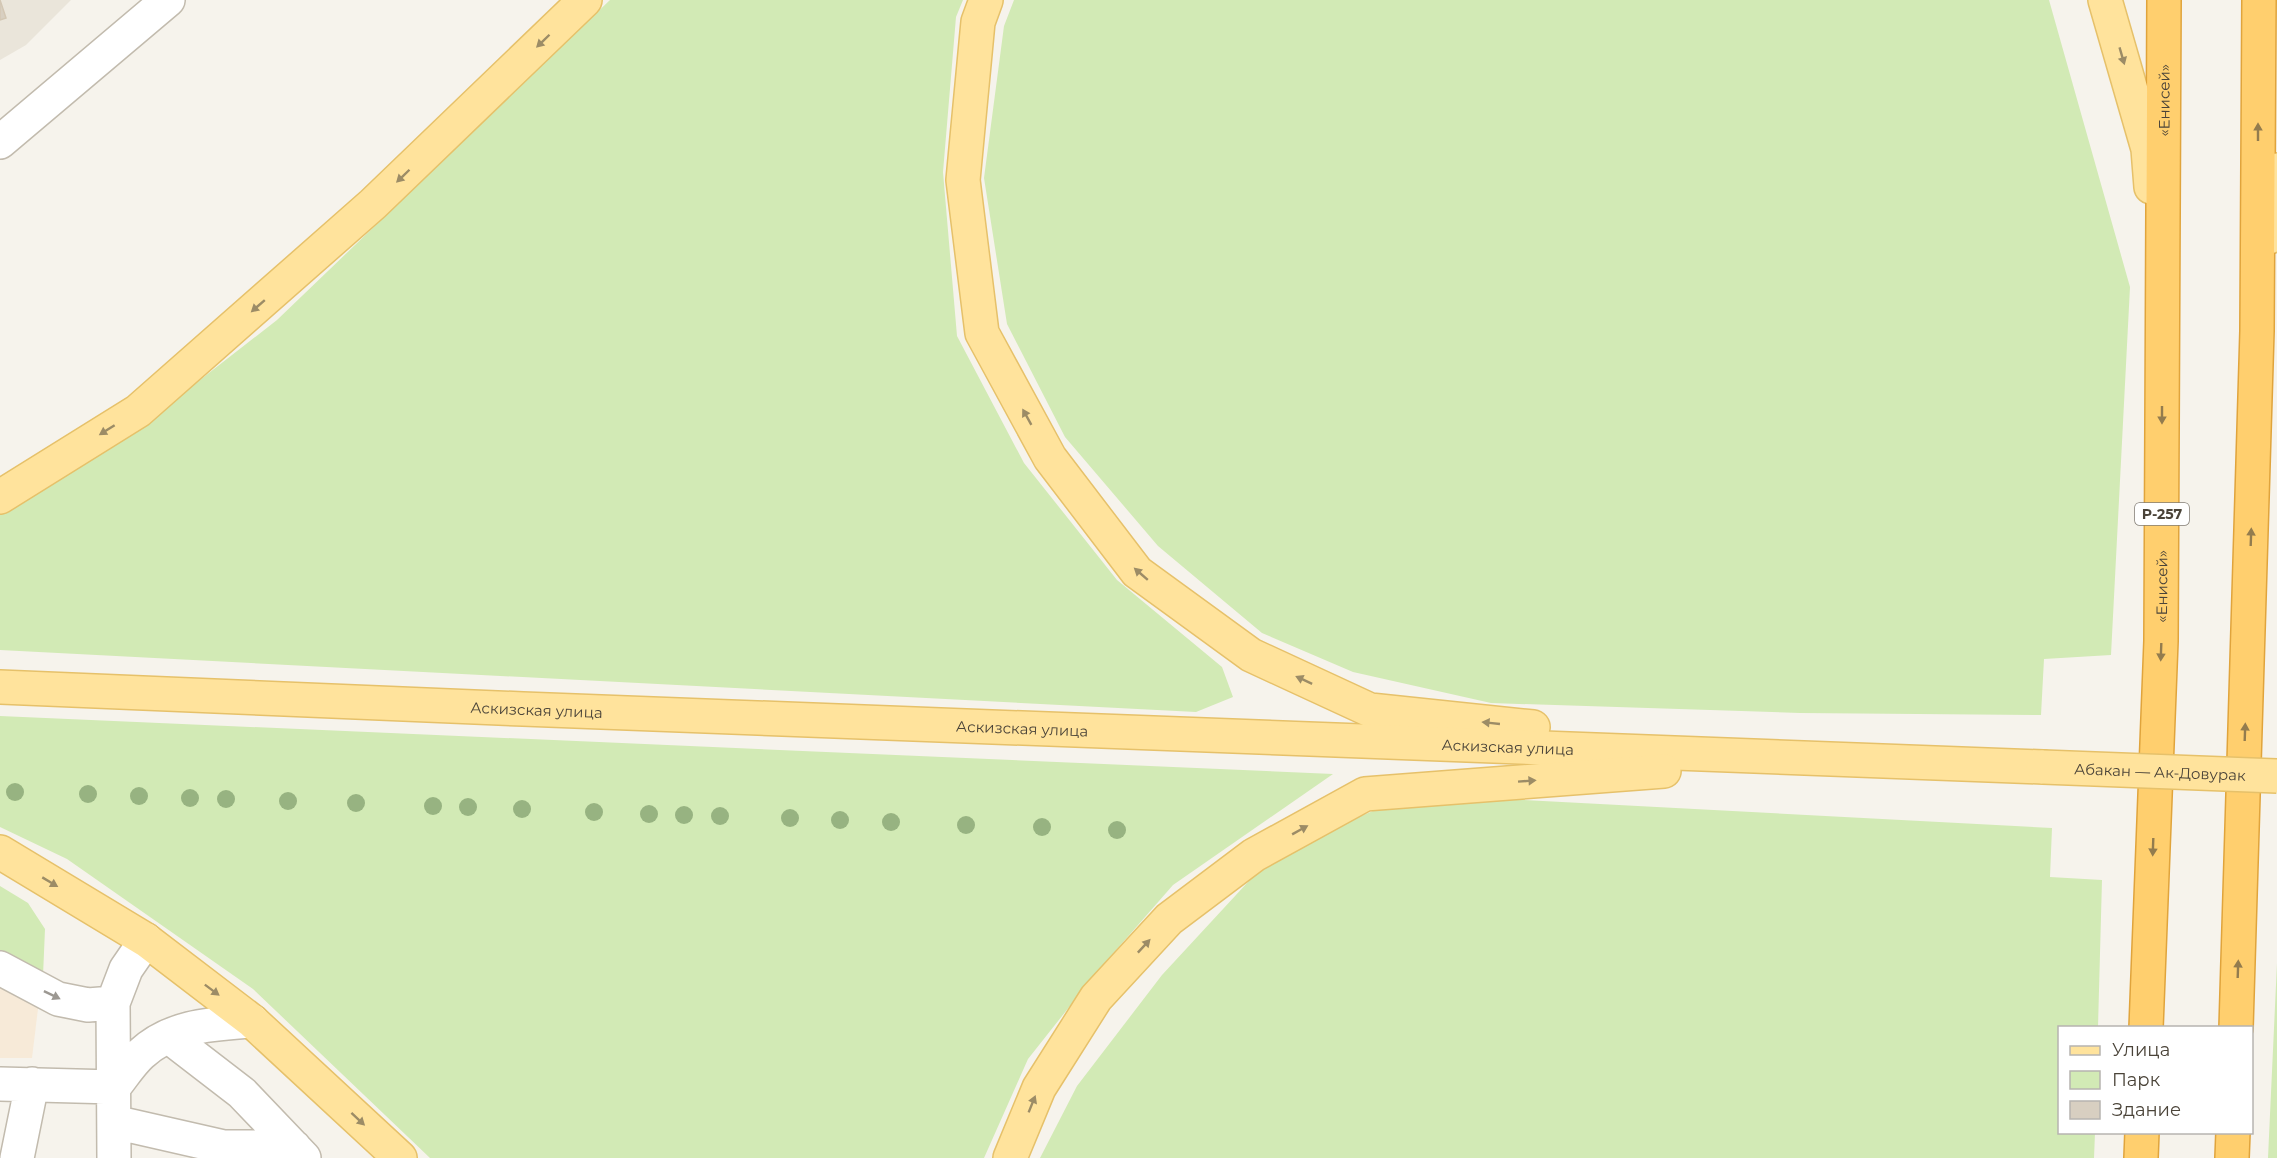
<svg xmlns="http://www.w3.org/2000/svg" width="2277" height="1158" font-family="Montserrat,sans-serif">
  <rect width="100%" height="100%" fill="#f6f3ec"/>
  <!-- residential -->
  <path fill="#eae5da" d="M0,0H71L26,45L0,60Z"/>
  <!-- commercial -->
  <path fill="#f7ead8" d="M0,952L42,976L32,1058H0Z"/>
  <!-- green -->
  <path fill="#d2eab5" d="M610,0H963L956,17L943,172L957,336L1024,463L1117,580L1222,667L1233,697L1196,712L0,650V514L150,419L277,320Z
    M1014,0H2049L2130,287L2111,655L2044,659L2041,715L1800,713L1491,703L1353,672L1262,633L1158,546L1065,437L1007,324L984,178L1004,26Z
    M0,716L1333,774L1173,885L1096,973L1028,1059L984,1158H430L253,989L67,859L0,827Z
    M1507,799L2052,828L2050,877L2102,880L2098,1027L2060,1028V1132L2095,1133L2094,1158H1040L1077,1086L1162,975L1260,869L1327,831L1382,807Z
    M0,886L28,903L45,929L43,976L0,952Z
    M2277,963V1158H2268Z"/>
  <!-- building -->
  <path fill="#d8cfc1" stroke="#d3c7b4" stroke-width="1.5" d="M0,0L6,18L0,20Z"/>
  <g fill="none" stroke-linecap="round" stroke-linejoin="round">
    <!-- minor casing -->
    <g stroke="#c2bbae" stroke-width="36">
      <path id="minor" d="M0,142L168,0
        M0,968L58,999L88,1005L113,1003
        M168,1036L242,1093L304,1158
        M0,1084L114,1087
        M114,1087C123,1076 131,1063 141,1054C172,1025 213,1024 252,1021
        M114,1122L224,1147H294
        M17,1158L32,1084
        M114,1158L113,1003L126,969L146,940"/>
    </g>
    <!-- major casing -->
    <g stroke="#e6c16a" stroke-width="36">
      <g id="major">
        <path d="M986,0L978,22L963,180L982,333L1050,458L1137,572L1251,655L1370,710L1533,727"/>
        <path d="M2105,0L2148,149L2151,187"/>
        <path d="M2269,237L2277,170"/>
        <path d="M0,497L138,411L373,204L585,0"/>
        <path id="s1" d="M0,687L523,709L2043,767"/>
        <path d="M0,852L146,940L252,1021L400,1158"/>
        <path d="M1010,1158L1039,1088L1096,998L1169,919L1254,855L1365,794L1664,771"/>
      </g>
    </g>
    <!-- highway casing -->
    <g stroke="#e0a43c" stroke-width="36">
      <g id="highway">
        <path id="s2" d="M2146,1028L2161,641L2164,0"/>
        <path d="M2236,1028L2257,331L2259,0"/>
        <path d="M2141,1158L2142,1132"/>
        <path d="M2232,1158L2233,1132"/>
      </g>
    </g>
    <!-- minor -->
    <use href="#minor" stroke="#fff" stroke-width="33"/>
    <!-- major -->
    <use href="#major" stroke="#ffe39c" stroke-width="33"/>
    <!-- highway -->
    <use href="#highway" stroke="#ffcf6e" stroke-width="33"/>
    <!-- major-bridge casing -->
    <g stroke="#e6c16a" stroke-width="36" stroke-linecap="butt">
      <g id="major-bridge">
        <path id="s3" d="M2043,767L2277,776"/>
      </g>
    </g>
    <!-- major-bridge -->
    <use href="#major-bridge" stroke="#ffe39c" stroke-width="33"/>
  </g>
  <!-- trees -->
  <g fill="#97b381">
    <circle cx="15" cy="792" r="9"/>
    <circle cx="88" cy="794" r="9"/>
    <circle cx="139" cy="796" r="9"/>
    <circle cx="190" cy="798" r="9"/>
    <circle cx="226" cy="799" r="9"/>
    <circle cx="288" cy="801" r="9"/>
    <circle cx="356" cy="803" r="9"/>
    <circle cx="433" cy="806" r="9"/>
    <circle cx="468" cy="807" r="9"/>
    <circle cx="522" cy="809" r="9"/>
    <circle cx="594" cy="812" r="9"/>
    <circle cx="649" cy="814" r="9"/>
    <circle cx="684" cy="815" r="9"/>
    <circle cx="720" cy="816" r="9"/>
    <circle cx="790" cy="818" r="9"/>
    <circle cx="840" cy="820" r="9"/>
    <circle cx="891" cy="822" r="9"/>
    <circle cx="966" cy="825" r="9"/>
    <circle cx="1042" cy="827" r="9"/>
    <circle cx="1117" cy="830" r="9"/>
  </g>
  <!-- one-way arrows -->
  <defs><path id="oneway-solid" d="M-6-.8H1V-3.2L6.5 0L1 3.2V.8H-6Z" transform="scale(1.5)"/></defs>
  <g fill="#9c8c66">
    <use href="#oneway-solid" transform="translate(543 41) rotate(136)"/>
    <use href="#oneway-solid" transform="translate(2122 56) rotate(74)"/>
    <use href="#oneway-solid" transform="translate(403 176) rotate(136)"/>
    <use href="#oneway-solid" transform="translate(258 306) rotate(139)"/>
    <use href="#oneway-solid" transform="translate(1027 417) rotate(-119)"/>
    <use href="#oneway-solid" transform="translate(107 430) rotate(148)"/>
    <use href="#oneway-solid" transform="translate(1141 574) rotate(-139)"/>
    <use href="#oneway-solid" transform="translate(1304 680) rotate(-155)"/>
    <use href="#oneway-solid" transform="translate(1491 723) rotate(-174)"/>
    <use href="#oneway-solid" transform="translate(1527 781) rotate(-4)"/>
    <use href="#oneway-solid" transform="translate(1300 830) rotate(-29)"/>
    <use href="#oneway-solid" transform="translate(50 882) rotate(31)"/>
    <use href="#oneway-solid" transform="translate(1144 946) rotate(-47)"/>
    <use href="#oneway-solid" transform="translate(212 990) rotate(37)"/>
    <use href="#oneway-solid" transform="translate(1032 1104) rotate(-68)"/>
    <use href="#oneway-solid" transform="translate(358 1119) rotate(43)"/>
  </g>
  <g fill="#937c4e">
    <use href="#oneway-solid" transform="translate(2258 132) rotate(-90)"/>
    <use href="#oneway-solid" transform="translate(2162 415) rotate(90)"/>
    <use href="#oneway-solid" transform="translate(2251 537) rotate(-88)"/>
    <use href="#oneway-solid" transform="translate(2161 652) rotate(92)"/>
    <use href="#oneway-solid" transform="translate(2245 732) rotate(-88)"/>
    <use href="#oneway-solid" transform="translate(2153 847) rotate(92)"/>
    <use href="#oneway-solid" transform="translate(2238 969) rotate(-88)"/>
  </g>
  <use fill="#9c9892" href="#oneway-solid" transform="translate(52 995) rotate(26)"/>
  <g text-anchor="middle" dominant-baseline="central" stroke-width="6" stroke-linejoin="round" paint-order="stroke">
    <!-- shield labels -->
    <rect fill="#fff" stroke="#817c74" stroke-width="1.5" x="2135" y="503" width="54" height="22" rx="4.5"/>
    <g font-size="14" font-weight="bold" fill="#4b4439">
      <text x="2162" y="514">Р-257</text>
    </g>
    <!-- street labels -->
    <g font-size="15" fill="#4b4439" stroke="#fff">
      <text stroke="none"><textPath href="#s2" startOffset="928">«Енисей»</textPath></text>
      <text stroke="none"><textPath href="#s2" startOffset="442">«Енисей»</textPath></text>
      <text stroke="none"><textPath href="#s1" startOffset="537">Аскизская улица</textPath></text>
      <text stroke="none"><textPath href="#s1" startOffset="1023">Аскизская улица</textPath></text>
      <text stroke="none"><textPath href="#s1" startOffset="1509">Аскизская улица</textPath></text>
      <text stroke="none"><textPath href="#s3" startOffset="117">Абакан — Ак-Довурак</textPath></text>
    </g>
  </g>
  <!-- legend -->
  <rect x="2058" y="1026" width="195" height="108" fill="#ffffff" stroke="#b7b4b0" stroke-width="1.5"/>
  <rect x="2070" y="1046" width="30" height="9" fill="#ffe39c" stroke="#b7b4b0" stroke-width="1.5"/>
  <text x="2112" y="1056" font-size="18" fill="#4b4439">Улица</text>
  <rect x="2070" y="1071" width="30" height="18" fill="#d2eab5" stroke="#b7b4b0" stroke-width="1.5"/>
  <text x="2112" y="1086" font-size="18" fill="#4b4439">Парк</text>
  <rect x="2070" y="1101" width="30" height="18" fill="#d8cfc1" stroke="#b7b4b0" stroke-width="1.5"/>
  <text x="2112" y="1116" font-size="18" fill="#4b4439">Здание</text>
</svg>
